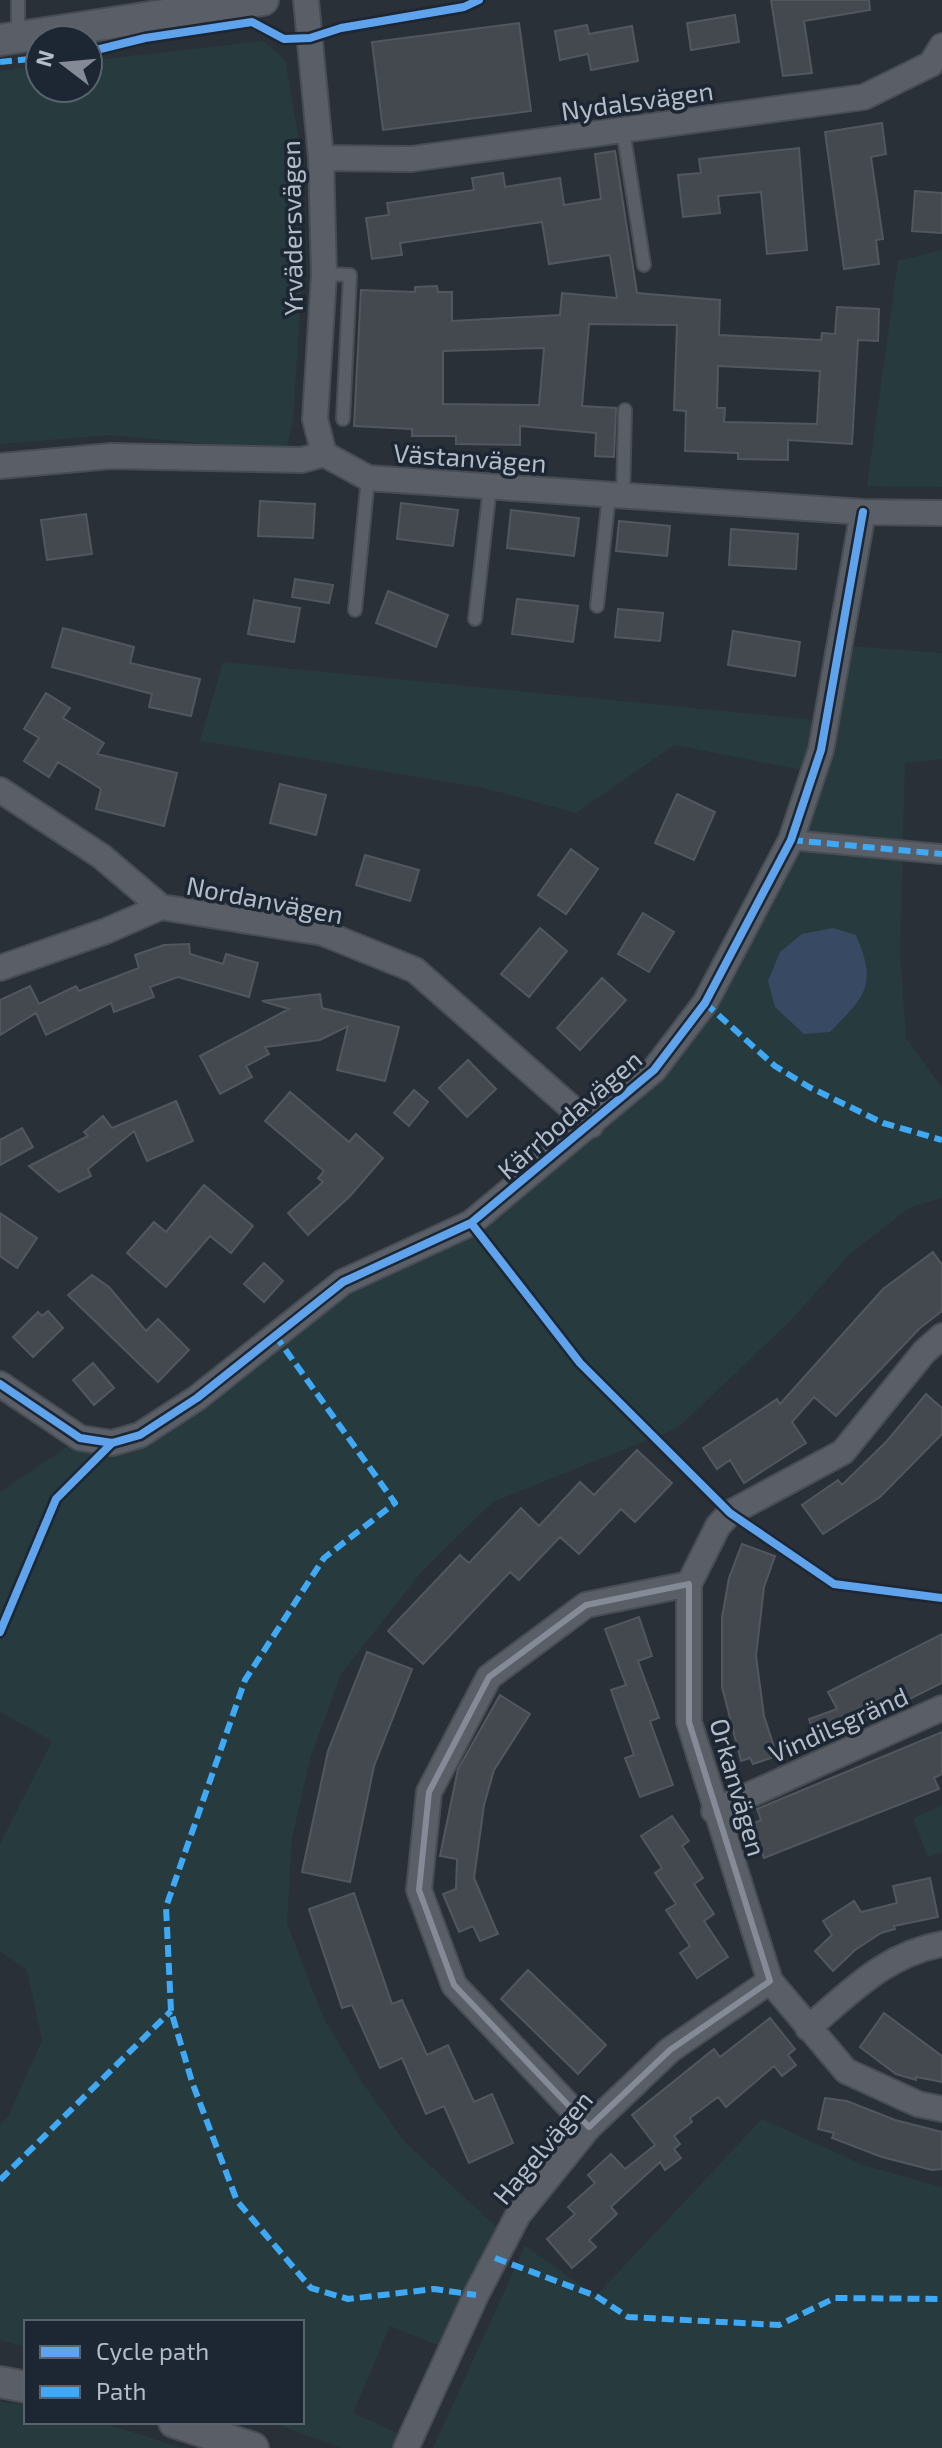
<svg xmlns="http://www.w3.org/2000/svg" width="942" height="2448" font-family="'Exo 2',sans-serif">
  <rect width="100%" height="100%" fill="#2a3038"/>
  <!-- green -->
  <path fill="#273a3e" d="M263,41L285,60L301,151L303,264L293,421L286,451L111,435L0,444V71L40,66V88H88V61Z
    M942,250V487L867,486L898,261Z
    M837,645L942,653V759L905,763L900,952L906,1038L942,1088V1198L909,1208L851,1253L790,1321L678,1428L493,1502L423,1570L341,1674L310,1759L292,1839L287,1923L323,2017L362,2082L404,2141L506,2236L450,2350L390,2326L353,2413L408,2438L404,2448H341L271,2422H302V2322H26V2347L0,2340V2125L8,2117L42,2040L27,1970L0,1951V1844L52,1741L0,1712V1492L80,1438L112,1443L343,1282L471,1223L591,1125L705,1003L813,772L674,745L576,813L484,788L200,741L223,662L825,721Z
    M942,1805V1853L928,1857L913,1819Z
    M762,2119L863,2165L942,2187V2448H433L525,2246L596,2296Z
    M0,2402L26,2405V2422H100L183,2448H0Z"/>
  <!-- water -->
  <path fill="#384963" d="M833,928L856,935C878,986 865,996 830,1032L804,1034L775,1007L768,981L780,952L802,934Z"/>
  <!-- building -->
  <path fill="#444950" stroke="#52575f" stroke-width="2" fill-rule="evenodd" d="M771,0H869L870,10L804,21L812,73L783,76Z
    M735,15L739,42L691,50L687,23Z
    M519,23L531,111L383,130L372,42Z
    M587,25L589,34L632,26L638,61L591,70L588,54L560,60L555,31Z
    M882,123L886,154L871,157L883,239L876,240L879,264L844,269L825,132Z
    M799,148L807,250L767,254L761,192L718,196L720,213L683,217L678,175L701,173L699,159Z
    M615,151L637,293L720,300L719,335L821,340L822,333L835,334L837,307L879,309L878,341L858,340L852,444L788,440V460L738,459V453L685,451L686,411L674,410L677,325L589,324L582,406L616,408L614,457L595,456L596,433L520,426V445L456,444V436H412V429L354,426L361,290L415,292V287L437,286L438,292H452V321L560,315L562,293L617,298L610,255L549,264L542,222L400,243L402,255L372,259L366,218L389,215L387,203L474,190L472,178L503,173L505,187L560,178L564,205L601,199L595,154ZM544,348L539,405L443,404V351ZM718,366L820,371L817,424L724,422L725,408H717Z
    M915,191L942,193V233L912,231Z
    M260,501L315,504L313,538L258,536Z
    M401,503L458,510L453,546L397,539Z
    M511,510L579,518L574,556L507,548Z
    M86,514L92,554L47,560L41,520Z
    M619,521L670,526L667,556L616,551Z
    M731,529L798,534L796,569L729,565Z
    M295,579L333,585L329,603L292,597Z
    M388,591L448,615L436,647L376,623Z
    M517,599L578,606L573,642L512,634Z
    M254,600L300,608L294,642L248,634Z
    M618,609L663,613L660,641L615,637Z
    M63,628L134,647L130,663L200,679L191,716L149,707L152,694L52,667Z
    M733,631L800,642L795,676L728,665Z
    M46,693L70,708L63,718L104,743L97,754L177,773L164,826L96,809L101,789L58,762L49,777L24,761L39,738L24,729Z
    M280,784L326,795L316,835L270,823Z
    M677,794L715,812L694,860L655,843Z
    M571,849L598,869L566,914L538,895Z
    M365,855L419,870L410,901L356,885Z
    M643,913L674,932L649,972L618,954Z
    M540,928L567,951L529,997L501,974Z
    M189,944L190,954L223,964L226,954L258,963L249,997L178,977L150,987L154,997L114,1012L111,1003L46,1035L36,1013L0,1035V1000L30,986L39,1004L76,986L79,991L139,968L135,955L164,945Z
    M602,978L626,1000L580,1050L557,1028Z
    M320,994L322,1008L399,1027L385,1081L337,1070L348,1026L320,1040L265,1047L269,1054L246,1066L252,1077L220,1094L200,1056L289,1009L262,1001Z
    M468,1060L496,1089L467,1117L439,1088Z
    M414,1090L428,1102L409,1126L394,1113Z
    M290,1092L349,1142L356,1134L383,1158L350,1196L308,1235L288,1213L323,1182L318,1178L324,1171L265,1121Z
    M176,1101L193,1141L147,1161L134,1131L88,1169L91,1176L59,1192L29,1166L88,1136L84,1132L103,1116L112,1128Z
    M22,1128L33,1147L0,1165V1140Z
    M204,1185L253,1226L231,1253L210,1236L166,1287L127,1253L154,1222L166,1232Z
    M0,1213L37,1238L17,1268L0,1256Z
    M933,1252L942,1265V1311L920,1328L836,1416L814,1397L792,1422L806,1443L744,1483L730,1460L717,1469L703,1448L777,1399L780,1404L883,1289Z
    M264,1263L283,1281L264,1302L244,1284Z
    M92,1275L109,1287L146,1331L158,1319L189,1350L158,1382L68,1295Z
    M48,1311L63,1328L33,1357L13,1337L38,1312L42,1316Z
    M93,1363L114,1388L94,1405L73,1380Z
    M926,1394L942,1408V1434L880,1497L823,1534L802,1505L838,1480L842,1485L887,1441Z
    M637,1450L672,1483L635,1522L621,1509L579,1554L560,1537L519,1580L510,1572L423,1664L388,1631L460,1555L469,1563L521,1508L539,1526L580,1482L594,1495Z
    M742,1544L775,1556L764,1587L756,1656L764,1716L777,1756L753,1764L750,1758L741,1761L722,1687V1617L729,1578Z
    M639,1617L652,1656L638,1661L659,1718L650,1721L673,1785L640,1797L625,1758L634,1755L611,1690L626,1685L605,1629Z
    M942,1634V1683L818,1744L809,1719L837,1709L828,1692Z
    M367,1652L412,1669L374,1766L350,1882L302,1872L328,1751Z
    M500,1695L530,1714L494,1770L484,1805L474,1878L498,1934L480,1941L473,1926L459,1932L443,1894L456,1889L457,1859L440,1856L458,1769Z
    M942,1732V1774L934,1778L939,1789L764,1858L752,1824L761,1820L757,1809Z
    M672,1816L689,1841L682,1846L703,1878L694,1884L714,1914L704,1921L728,1957L697,1978L680,1953L690,1946L666,1910L676,1904L655,1873L662,1868L641,1836Z
    M930,1878L938,1917L894,1926L895,1929L881,1933L855,1950L833,1971L815,1951L832,1935L823,1921L854,1901L861,1912L897,1903L893,1886Z
    M354,1893L392,2004L402,2000L427,2055L448,2045L474,2102L492,2094L513,2143L469,2163L444,2106L426,2114L402,2058L380,2068L352,2005L342,2008L309,1909Z
    M528,1970L606,2045L578,2074L501,1999Z
    M884,2013L942,2056V2082L916,2077V2080L896,2074L860,2047Z
    M770,2018L795,2049L788,2055L796,2065L782,2076L774,2066L726,2107L718,2097L690,2118L692,2122L674,2136L680,2144L674,2149L681,2158L665,2170L660,2162L611,2207L617,2214L589,2240L596,2247L572,2268L547,2239L575,2214L568,2207L595,2183L588,2175L611,2154L625,2169L655,2145L632,2115L714,2049L720,2057Z
    M825,2098L847,2101L895,2120L942,2132V2169L932,2170L882,2157L832,2138L834,2133L818,2129Z"/>
  <g fill="none" stroke-linecap="round" stroke-linejoin="round">
    <!-- service casing -->
    <g stroke="#484c53" stroke-width="16">
      <path id="service" d="M18,0V37
        M623,130L644,265
        M324,274L350,275L343,419
        M623,496L625,410
        M597,606L609,495
        M355,610L368,478
        M475,619L490,487"/>
    </g>
    <!-- pedestrian casing -->
    <g stroke="#484c53" stroke-width="22">
      <path id="pedestrian" d="M791,840L942,854"/>
    </g>
    <!-- minor casing -->
    <g stroke="#484c53" stroke-width="28">
      <path id="minor" d="M306,0L321,158L324,274L315,419L324,454
        M321,158L411,159L864,97L931,64L942,46
        M0,466L111,456L302,460L324,454L368,478L863,512L942,513
        M0,790L101,856L161,907L323,933L415,970L591,1125
        M0,968L106,931L161,907
        M942,1336L924,1352L843,1452L730,1513L718,1526L689,1584V1722L770,1981L846,2071L918,2104L942,2109
        M0,1384L80,1438L112,1443L140,1435L197,1398L343,1282L471,1223L654,1070L705,1003L791,840L821,750L863,512
        M714,1811L942,1708
        M808,2028C851,1992 884,1955 942,1944
        M589,2127L454,1985L419,1890L429,1792L489,1677L586,1605L689,1584
        M406,2448L476,2295L518,2215L589,2127L670,2050L770,1981"/>
    </g>
    <!-- tertiary casing -->
    <g stroke="#484c53" stroke-width="34">
      <path id="tertiary" d="M0,40L263,0
        M0,2382L26,2387
        M174,2422L253,2448"/>
    </g>
    <!-- service -->
    <use href="#service" stroke="#5a5e66" stroke-width="12"/>
    <!-- pedestrian -->
    <use href="#pedestrian" stroke="#5a5e66" stroke-width="18"/>
    <!-- minor -->
    <use href="#minor" stroke="#5a5e66" stroke-width="24"/>
    <!-- tertiary -->
    <use href="#tertiary" stroke="#5a5e66" stroke-width="30"/>
    <!-- quiet -->
    <path stroke="#3fa9f5" stroke-width="6" stroke-dasharray="12 6" stroke-linecap="butt" d="M0,62L40,58
      M791,840L942,854
      M705,1003L775,1066L809,1087L883,1123L942,1140
      M275,1335L395,1503L324,1558L245,1680L166,1907L171,2011L192,2082L237,2201L311,2288L348,2299L434,2289L476,2295
      M0,2180L171,2011
      M495,2258L596,2296L628,2317L779,2325L835,2298L942,2299"/>
    <!-- cycleway casing -->
    <g stroke="#1d2633" stroke-width="13">
      <path id="cycleway" d="M88,52L145,38L252,22L284,39L310,38L341,28L464,7L479,0
        M471,1223L580,1363L730,1513L834,1584L942,1598
        M0,1384L80,1438L112,1443L140,1435L197,1398L343,1282L471,1223L654,1070L705,1003L791,840L821,750L863,512
        M0,1632L56,1499L112,1443"/>
    </g>
    <!-- cycleway -->
    <use href="#cycleway" stroke="#60a3ed" stroke-width="8"/>
  </g>
  <!-- marked area -->
  <path fill="none" stroke="#848b96" stroke-width="6" stroke-linejoin="round" d="M689,1584V1722L770,1981L670,2050L589,2127L454,1985L419,1890L429,1792L489,1677L586,1605Z"/>
  <g text-anchor="middle" dominant-baseline="central" stroke-width="7" stroke-linejoin="round" paint-order="stroke">
    <!-- street labels -->
    <g font-size="26" fill="#b4bcc9" stroke="#1d2633">
      <text transform="translate(637 100) rotate(-8)">Nydalsvägen</text>
      <text transform="translate(291 228) rotate(-91)">Yrvädersvägen</text>
      <text transform="translate(470 457) rotate(4)">Västanvägen</text>
      <text transform="translate(265 899) rotate(11)">Nordanvägen</text>
      <text transform="translate(569 1114) rotate(-41)">Kärrbodavägen</text>
      <text transform="translate(838 1724) rotate(-24)">Vindilsgränd</text>
      <text transform="translate(739 1787) rotate(74)">Orkanvägen</text>
      <text transform="translate(542 2147) rotate(-50)">Hagelvägen</text>
    </g>
  </g>
  <!-- legend -->
  <rect x="24" y="2320" width="280" height="104" fill="#1d2633" stroke="#59626f" stroke-width="2"/>
  <rect x="40" y="2346" width="40" height="12" fill="#60a3ed" stroke="#59626f" stroke-width="2"/>
  <text x="96" y="2360" font-size="24" fill="#b4bcc9">Cycle path</text>
  <rect x="40" y="2386" width="40" height="12" fill="#3fa9f5" stroke="#59626f" stroke-width="2"/>
  <text x="96" y="2400" font-size="24" fill="#b4bcc9">Path</text>
  <!-- north arrow -->
  <g transform="translate(64 64) rotate(286)"><circle r="38" fill="#1d2633" stroke="#59626f" stroke-width="2"/>
  <path d="M0-6L14 30L0 20L-14 30Z" fill="#848b96"/>
  <text y="-12" font-size="22" font-weight="bold" text-anchor="middle" fill="#b4bcc9">N</text>
  </g>
</svg>
